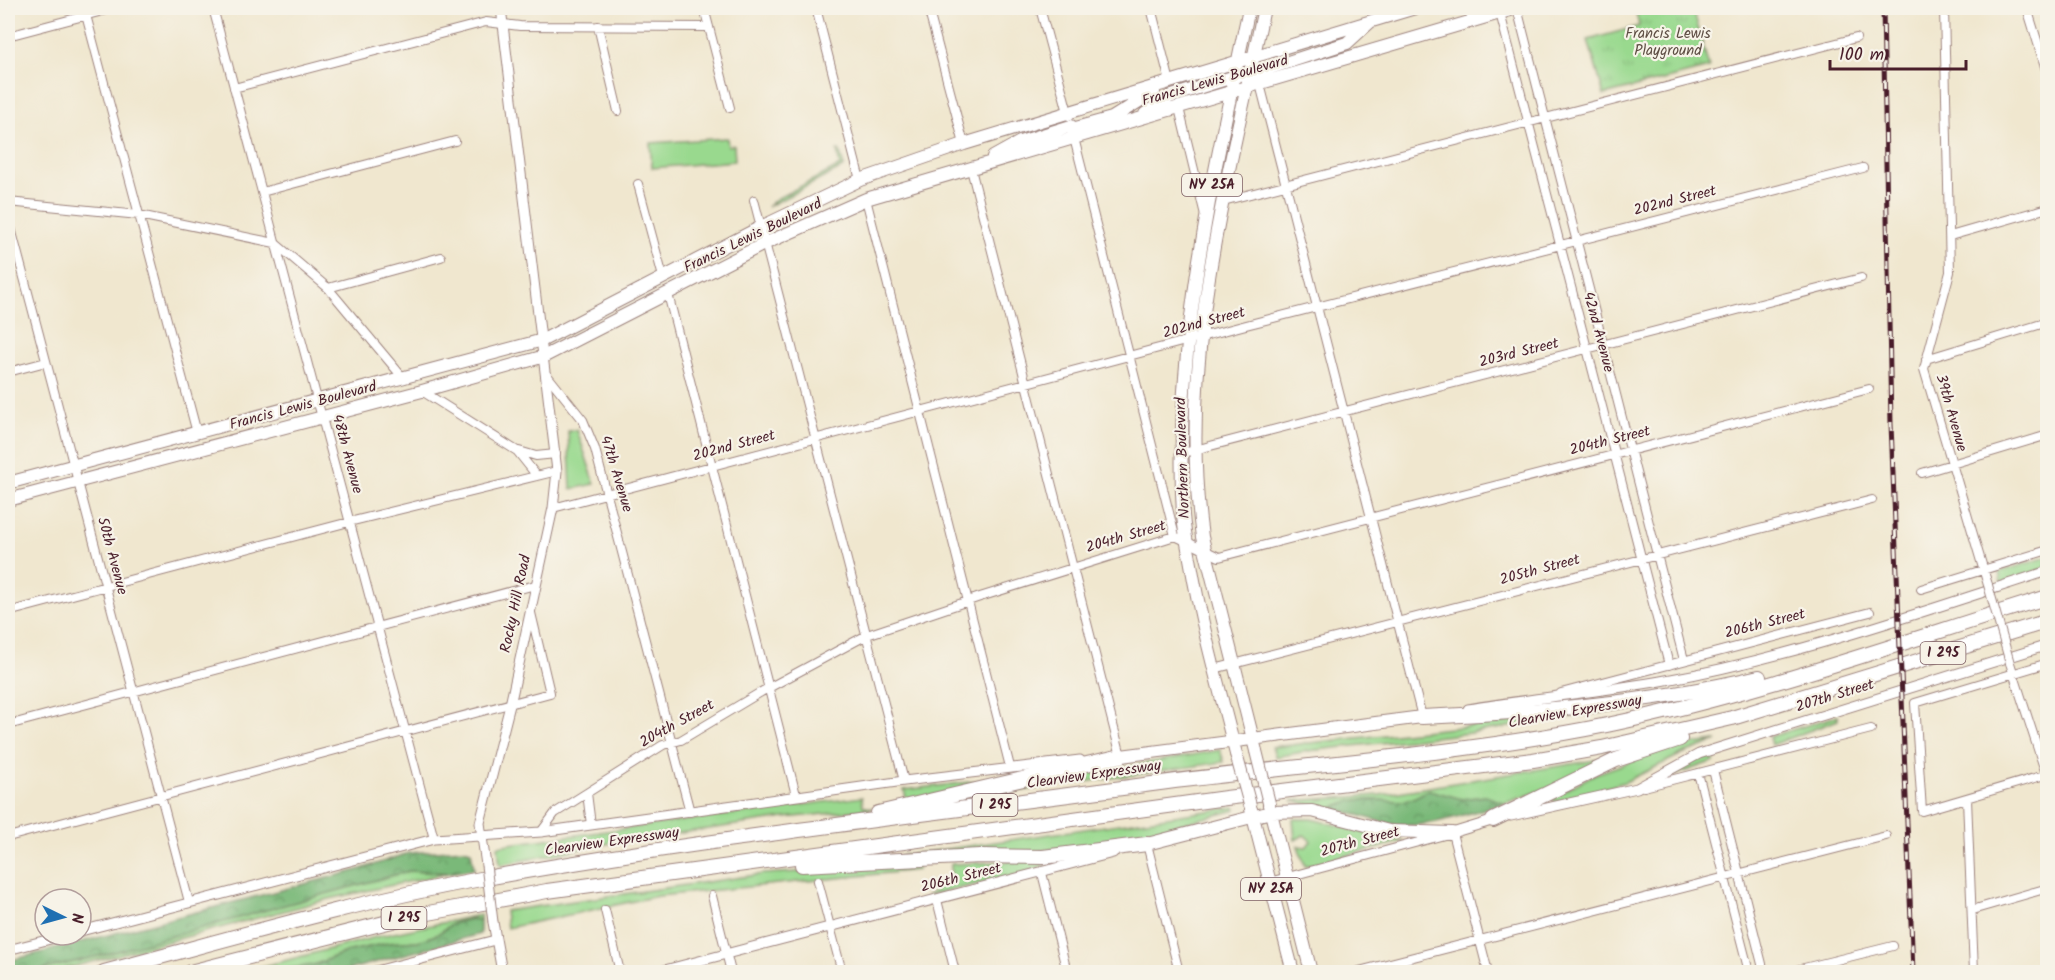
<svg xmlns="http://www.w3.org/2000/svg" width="2055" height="980" font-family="Kalam,sans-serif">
  <defs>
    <pattern id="forest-crowns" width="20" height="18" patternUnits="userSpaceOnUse" patternTransform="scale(1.5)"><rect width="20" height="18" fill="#7ab979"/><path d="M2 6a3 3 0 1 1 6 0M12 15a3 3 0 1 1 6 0" fill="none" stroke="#669663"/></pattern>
    <pattern id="park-tufts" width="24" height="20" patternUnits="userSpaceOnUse" patternTransform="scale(1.5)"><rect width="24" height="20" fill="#99d98e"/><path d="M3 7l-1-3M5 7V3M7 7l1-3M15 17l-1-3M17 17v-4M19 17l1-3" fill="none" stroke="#85ba7b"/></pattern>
  </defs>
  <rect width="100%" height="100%" fill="#f7f3e8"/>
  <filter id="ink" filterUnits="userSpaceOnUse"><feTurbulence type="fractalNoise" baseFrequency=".0167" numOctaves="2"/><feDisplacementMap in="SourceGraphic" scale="12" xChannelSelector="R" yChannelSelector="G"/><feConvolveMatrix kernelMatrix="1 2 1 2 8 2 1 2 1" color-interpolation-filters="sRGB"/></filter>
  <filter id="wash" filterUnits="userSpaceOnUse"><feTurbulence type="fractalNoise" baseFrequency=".008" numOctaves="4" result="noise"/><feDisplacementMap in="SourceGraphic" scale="24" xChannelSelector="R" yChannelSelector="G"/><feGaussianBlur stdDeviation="1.35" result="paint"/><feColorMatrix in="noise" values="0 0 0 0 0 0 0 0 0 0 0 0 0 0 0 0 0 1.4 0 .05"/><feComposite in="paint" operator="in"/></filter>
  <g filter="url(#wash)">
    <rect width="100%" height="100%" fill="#f0e7cf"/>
    <!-- green -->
    <path fill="#99d98e" stroke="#727c5c" stroke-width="1.5" d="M727,138L728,146L734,145L735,161L652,168L650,143Z
      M839,150L844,167L767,207L776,199L840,166L837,151Z
      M577,430L595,484L571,489L568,431Z
      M2047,557V568L2001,583L1999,572Z
      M1611,711L1470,733L1308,751L1276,757L1272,747Z
      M1837,716L1838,720L1771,745L1769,737Z
      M1717,741L1684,753L1625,782L1555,802L1552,797L1595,774L1676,746Z
      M1220,750L1224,762L999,794L1056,779Z
      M1714,754V761L1666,778L1694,761Z
      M1608,758L1558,785L1505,803L1440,820L1406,825L1292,801L1380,795Z
      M1012,777L907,802L904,790Z
      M862,797L863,806L873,809L785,818L598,845L500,865L498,846L509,844Z
      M1235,807L1236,810L1093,846L1022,852L900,856Z
      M1293,819H1311L1404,841L1305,866L1298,846L1306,847L1311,841L1304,835L1295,840Z
      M1045,860L1048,863L1029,872L927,896L951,876V864Z
      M917,865L918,870L658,896L507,928L505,911L763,874Z
      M409,871L448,873L329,899L53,972H33Z
      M480,915V920L471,919L454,923L436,935L418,941L388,943L346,952L314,965L271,972H241L380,936Z"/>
    <!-- forest -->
    <path fill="url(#forest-crowns)" stroke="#626c52" stroke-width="1.5" d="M1429,790L1462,799L1485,796L1505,803C1470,812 1428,830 1391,824C1372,820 1352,813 1333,808C1355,795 1378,801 1403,801C1411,801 1421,793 1429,790Z
      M464,849L471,851L474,869L448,873L409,871L111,953L33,972H8V961L358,870L409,853Z
      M471,919L480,920V934L340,972H271L314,965L346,952L388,943L418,941L436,935L454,923Z"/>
    <!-- park -->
    <path fill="url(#park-tufts)" stroke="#727c5c" stroke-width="1.5" d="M1635,8H1693L1709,68L1604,95L1588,40L1639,26Z"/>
  </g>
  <g filter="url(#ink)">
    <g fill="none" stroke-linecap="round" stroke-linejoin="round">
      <!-- minor casing -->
      <g stroke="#9d837d" stroke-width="10">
        <path id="minor" d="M213,8L434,839
          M704,8L730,108
          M816,8L860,180
          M928,8L964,144
          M1040,8L1069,116
          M1151,8L1170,82
          M1517,8L1684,660
          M1944,8L1950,272L1924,369L1988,585
          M2027,8L2048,76
          M1499,9L1669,665
          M86,15L197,433
          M598,26L618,111
          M8,36L114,8
          M1260,84L1422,717
          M234,88L486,22L520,26L709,27
          M1179,108L1205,215
          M1073,134L1175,536
          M971,169L1121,756
          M638,184L663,277
          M262,192L455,141
          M866,199L1010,767
          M754,200L904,781
          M1223,201L1856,38
          M8,202L139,215L275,243L328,288L404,379
          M8,217L189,902
          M1950,236L2048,208
          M328,288L441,257
          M668,294L796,795
          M1926,359L2048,322
          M8,372L46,362
          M547,375L583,420L595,449L690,812
          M422,391L517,451L537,476
          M519,451L536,456L556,454
          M1183,453L1861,278
          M1922,473L2048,435
          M553,508L1246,325L1863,168
          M1921,589L2048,550
          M8,612L349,522L557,471
          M2010,663L2048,780
          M2048,663L1915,703L1922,811L2048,774
          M1214,669L1872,500
          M1561,693L1870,612
          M8,725L535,585
          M1713,770L1764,972
          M1698,773L1749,972
          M1644,787L1871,729
          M587,793L591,825
          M1967,799L1974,972
          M541,832L555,813L663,745L681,740L761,692L867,635L980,597L1175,536L1219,557L1869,389
          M8,837L550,693L531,613
          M1147,844L1179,972
          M1042,873L1067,972
          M818,881L842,972
          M1269,882L1452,833L1488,972
          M712,896L731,972
          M937,900L955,972
          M605,910L620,972
          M1972,910L2048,888
          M1355,972L1886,836
          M1788,972L1893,946"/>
      </g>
      <!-- tertiary casing -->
      <g stroke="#9d837d" stroke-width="11">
        <path id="tertiary" d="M1468,709C1534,698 1600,692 1666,680C1794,657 1924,611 2048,571
          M1511,816L1637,788L1699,754L2048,645
          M1452,833L1498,819
          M486,865L480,823L510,705L553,508L557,471L501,8
          M493,922L502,972
          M81,931L434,839L541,832L904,781L1080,760
          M8,950L66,935
          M372,972L495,940
          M657,972L1113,853"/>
      </g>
      <!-- primary casing -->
      <g stroke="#9d837d" stroke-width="14">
        <path id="primary" d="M1245,76L1347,43L1370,22
          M1145,114L1169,97L1242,74
          M1072,129L1112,118L1154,92
          M993,157L1020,142L1071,126
          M8,483L543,340L761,227L860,180L964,144L1415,8
          M8,500L422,391L545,356L766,243L866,199L1517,8
          M1256,751L1202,537C1177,358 1228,181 1264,8
          M1236,754C1220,691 1202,628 1191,564C1188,548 1184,531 1183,515C1173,343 1214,174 1249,8
          M1121,756L1422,717
          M1269,805L1311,972
          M1251,809L1293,972
          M1147,844L1271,812L1312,811L1389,831L1452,833"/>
      </g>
      <!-- motorway casing -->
      <g stroke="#9d837d" stroke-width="16">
        <path id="motorway" d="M1422,717C1538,712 1646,704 1759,677
          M878,813L1121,756
          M1493,820L1616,760L1680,739
          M802,865L980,856L1043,857L1147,844
          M104,972C229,939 354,902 481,879C703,839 929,814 1152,784C1303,764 1458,755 1607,725C1757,694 1902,642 2048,597
          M190,972L412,916L547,891L1226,798L1533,760L1602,748L1732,718L2048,621"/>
      </g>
      <!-- minor -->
      <use href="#minor" stroke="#fff" stroke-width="8"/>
      <!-- tertiary -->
      <use href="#tertiary" stroke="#fff" stroke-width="9"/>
      <!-- primary -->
      <use href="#primary" stroke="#fff" stroke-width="12"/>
      <!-- motorway -->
      <use href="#motorway" stroke="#fff" stroke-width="14"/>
      <!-- rail casing -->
      <g stroke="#4a1f2b" stroke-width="5">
        <path id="rail" d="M1883,8L1891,424L1913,972"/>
      </g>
      <!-- rail -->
      <use href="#rail" stroke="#f7f3e8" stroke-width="3" stroke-dasharray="9" stroke-linecap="butt"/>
      <!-- minor-bridge casing -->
      <g stroke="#9d837d" stroke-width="10" stroke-linecap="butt">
        <path id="minor-bridge" d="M1988,585L2010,663"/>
      </g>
      <!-- tertiary-bridge casing -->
      <g stroke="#9d837d" stroke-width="11" stroke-linecap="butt">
        <path id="tertiary-bridge" d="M486,865L493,922"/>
      </g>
      <!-- primary-bridge casing -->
      <g stroke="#9d837d" stroke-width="14" stroke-linecap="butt">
        <path id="primary-bridge" d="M1256,751L1269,803
          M1236,754L1250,805"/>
      </g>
      <!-- minor-bridge -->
      <use href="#minor-bridge" stroke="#fff" stroke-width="8"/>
      <!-- tertiary-bridge -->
      <use href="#tertiary-bridge" stroke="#fff" stroke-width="9"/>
      <!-- primary-bridge -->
      <use href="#primary-bridge" stroke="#fff" stroke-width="12"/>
    </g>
  </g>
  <g text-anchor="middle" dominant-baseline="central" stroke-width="4.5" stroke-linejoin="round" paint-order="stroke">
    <!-- shield labels -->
    <g fill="#f7f3e8" stroke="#7e5f64" stroke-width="1.5">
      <rect x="1182" y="174" width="60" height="22" rx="4.5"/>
      <rect x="1920.5" y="642" width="45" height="22" rx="4.5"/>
      <rect x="972.5" y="794" width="45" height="22" rx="4.5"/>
      <rect x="1241" y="878" width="60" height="22" rx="4.5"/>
      <rect x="381.5" y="907" width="45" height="22" rx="4.5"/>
    </g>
    <g font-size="14" font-weight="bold" fill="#4a1f2b">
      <text x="1212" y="185">NY 25A</text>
      <text x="1943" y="653">I 295</text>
      <text x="995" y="805">I 295</text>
      <text x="1271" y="889">NY 25A</text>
      <text x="404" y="918">I 295</text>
    </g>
    <!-- park labels -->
    <g font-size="15" fill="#5e4e44" stroke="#f7f3e8">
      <text x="1668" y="34">Francis Lewis<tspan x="1668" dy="17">Playground</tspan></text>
    </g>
    <!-- street labels -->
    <g font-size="15" fill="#4a1f2b" stroke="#f7f3e8">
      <text transform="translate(1215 81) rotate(-16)">Francis Lewis Boulevard</text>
      <text transform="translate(1675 201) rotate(-14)">202nd Street</text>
      <text transform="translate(753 236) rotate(-26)">Francis Lewis Boulevard</text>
      <text transform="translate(1204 323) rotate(-15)">202nd Street</text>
      <text transform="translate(1598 332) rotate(75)">42nd Avenue</text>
      <text transform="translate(1519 353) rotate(-14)">203rd Street</text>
      <text transform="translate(303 406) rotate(-15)">Francis Lewis Boulevard</text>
      <text transform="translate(1951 413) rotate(74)">39th Avenue</text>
      <text transform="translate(1610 441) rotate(-14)">204th Street</text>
      <text transform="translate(734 446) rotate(-15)">202nd Street</text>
      <text transform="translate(347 454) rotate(75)">48th Avenue</text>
      <text transform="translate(1183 458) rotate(-92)">Northern Boulevard</text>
      <text transform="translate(616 474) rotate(73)">47th Avenue</text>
      <text transform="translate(1126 537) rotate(-16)">204th Street</text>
      <text transform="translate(112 556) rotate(75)">50th Avenue</text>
      <text transform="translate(1540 570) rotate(-15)">205th Street</text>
      <text transform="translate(516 604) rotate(-78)">Rocky Hill Road</text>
      <text transform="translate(1765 624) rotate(-14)">206th Street</text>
      <text transform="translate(1835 696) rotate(-17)">207th Street</text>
      <text transform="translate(1575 712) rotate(-10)">Clearview Expressway</text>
      <text transform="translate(677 724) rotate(-29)">204th Street</text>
      <text transform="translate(1094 775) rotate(-8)">Clearview Expressway</text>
      <text transform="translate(612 842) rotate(-8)">Clearview Expressway</text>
      <text transform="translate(1360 842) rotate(-15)">207th Street</text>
      <text transform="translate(961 878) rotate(-14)">206th Street</text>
    </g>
  </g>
  <!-- margin -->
  <rect width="2055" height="980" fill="none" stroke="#f7f3e8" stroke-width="30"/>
  <!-- north arrow -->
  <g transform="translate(63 917) rotate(95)"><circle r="28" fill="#f7f3e8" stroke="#b29e9c" stroke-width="1.5"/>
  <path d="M0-4.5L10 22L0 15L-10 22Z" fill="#1f6fb2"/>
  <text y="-9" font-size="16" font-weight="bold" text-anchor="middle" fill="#4a1f2b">N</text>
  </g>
  <!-- scale -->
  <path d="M1830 60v9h136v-9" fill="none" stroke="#4a1f2b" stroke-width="3"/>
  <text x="1839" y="60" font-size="18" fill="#4a1f2b" stroke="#f7f3e8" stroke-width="4.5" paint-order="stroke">100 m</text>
</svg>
